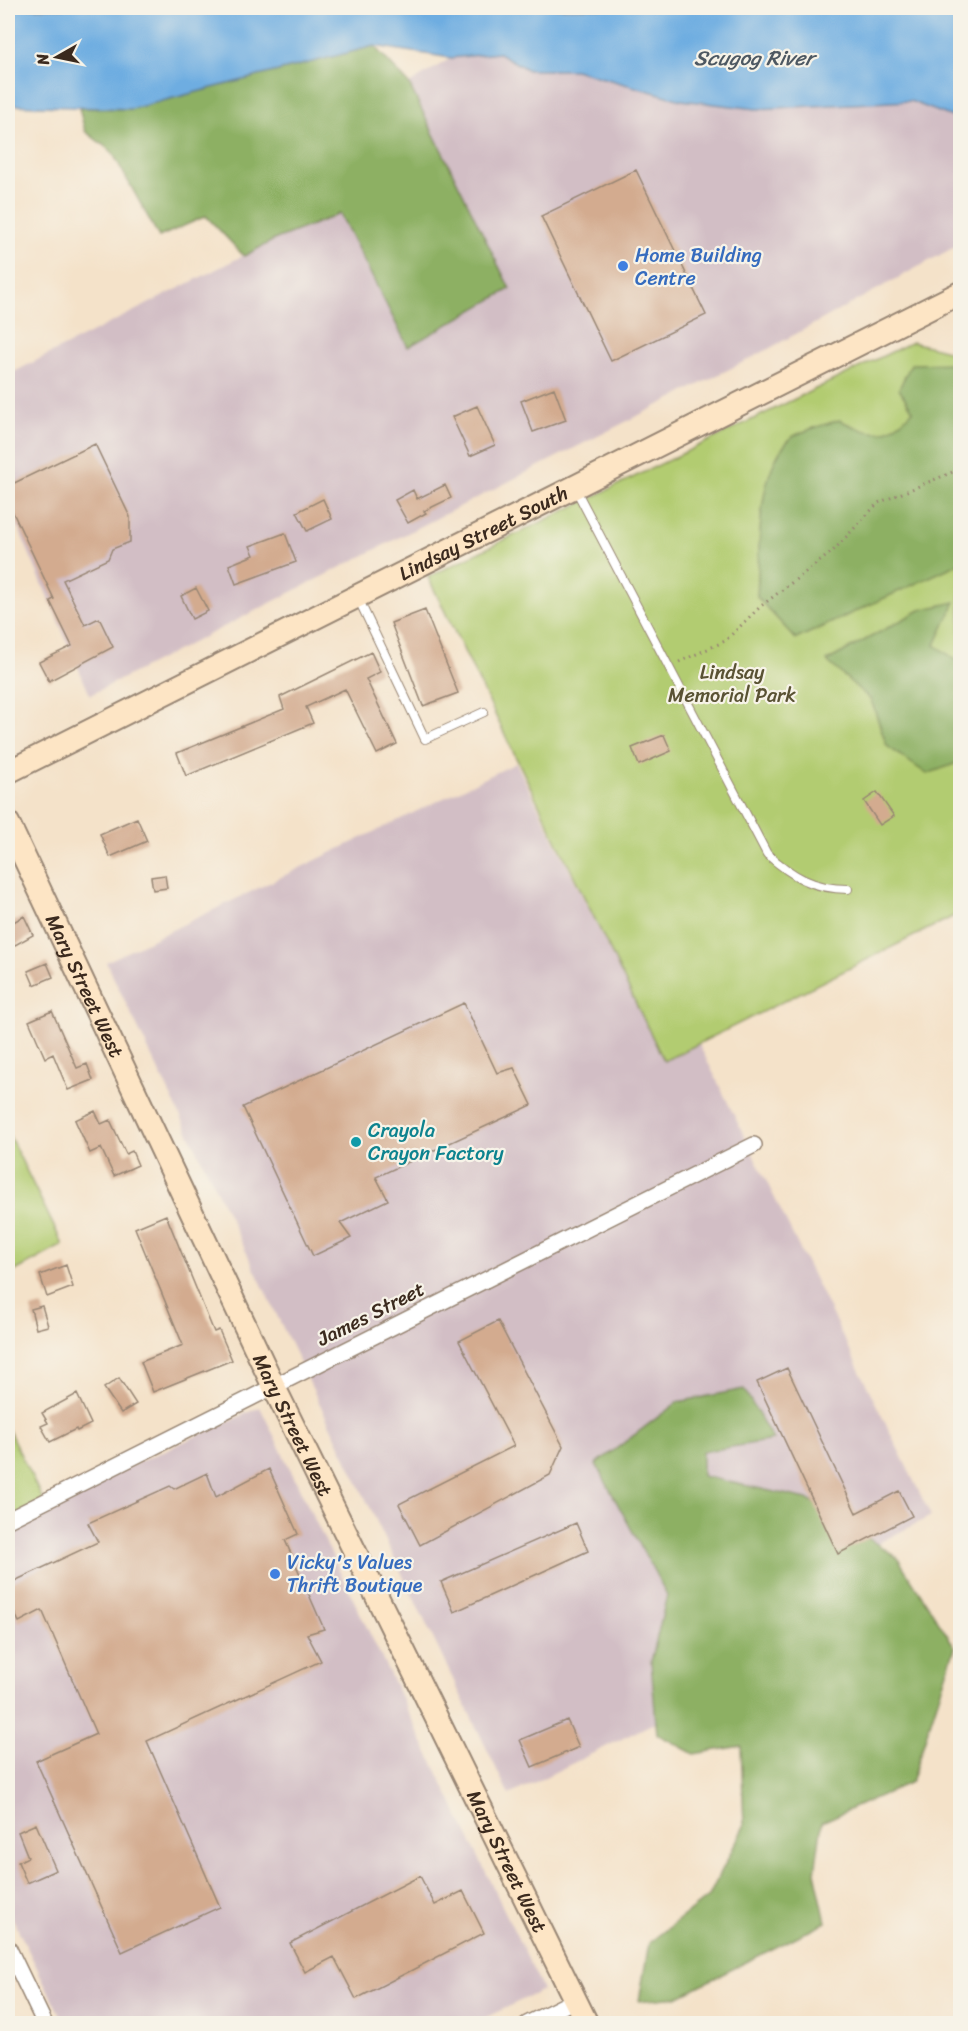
<svg xmlns="http://www.w3.org/2000/svg" width="968" height="2031" font-family="Sriracha,sans-serif">
  <rect width="100%" height="100%" fill="#f7f3e8"/>
  <filter id="ink" filterUnits="userSpaceOnUse"><feTurbulence type="fractalNoise" baseFrequency=".0167" numOctaves="2"/><feDisplacementMap in="SourceGraphic" scale="12" xChannelSelector="R" yChannelSelector="G"/><feConvolveMatrix kernelMatrix="1 2 1 2 8 2 1 2 1" color-interpolation-filters="sRGB"/></filter>
  <filter id="wash" filterUnits="userSpaceOnUse"><feTurbulence type="fractalNoise" baseFrequency=".008" numOctaves="4" result="noise"/><feDisplacementMap in="SourceGraphic" scale="24" xChannelSelector="R" yChannelSelector="G"/><feGaussianBlur stdDeviation="1.35" result="paint"/><feColorMatrix in="noise" values="0 0 0 0 0 0 0 0 0 0 0 0 0 0 0 0 0 1.4 0 .05"/><feComposite in="paint" operator="in"/></filter>
  <g filter="url(#wash)">
    <rect width="100%" height="100%" fill="#f4e2c9"/>
    <!-- industrial -->
    <path fill="#d2bec5" d="M499,53L528,70H575L681,100L756,109L911,101L960,120V244L761,353L90,695L8,504V375L276,239L340,213L408,347L510,288L409,84L451,58Z
      M516,763L664,1061L699,1044L931,1516L688,1640L716,1692L509,1795L106,962Z
      M260,1407L543,1990L474,2023H64L8,1909V1522Z"/>
    <!-- green -->
    <path fill="#b2cc71" stroke="#767b48" stroke-width="1.5" d="M912,342L960,354V913L664,1061L428,577Z
      M8,1133L63,1245L8,1275Z
      M8,1429L45,1504L8,1522Z"/>
    <!-- forest -->
    <path fill="#8db063" stroke="#646d40" stroke-width="1.5" d="M374,46L409,84L510,289L408,347L340,214L276,239L244,256L206,216L159,237L112,152L85,131L79,108L131,109Z
      M960,363V563L796,639L757,597C760,551 755,471 791,438C799,431 828,424 839,420C875,436 883,440 913,411L899,389L911,364Z
      M955,602L935,645L960,663V762L927,774L887,746L871,700L827,661L920,610Z
      M744,1389L773,1440L702,1452V1476L807,1499L897,1557L955,1647L911,1782L822,1822L815,1872L826,1922L677,1997L639,2001L649,1943L709,1896L744,1826L741,1746L694,1754L657,1734L651,1662L667,1595L596,1464L678,1402Z"/>
    <!-- water -->
    <path fill="#6eade1" stroke="#546c80" stroke-width="1.5" d="M8,8H960V120L910,101L756,109L681,100L575,70H528L499,53L451,58L374,46L131,109L8,105Z"/>
    <g id="blocks">
      <!-- building -->
      <path fill="#d3ab8f" d="M636,170L706,315L611,361L541,216Z
        M554,388L566,420L533,432L521,401Z
        M477,406L495,445L470,456L452,417Z
        M95,444L130,517V542L112,549L108,559L63,580L85,625L99,618L113,647L49,681L39,662L72,646L50,601L54,599L8,502V486Z
        M445,485L451,498L424,511L426,513L408,523L395,500L413,490L417,499Z
        M323,499L332,519L307,531L297,512Z
        M285,533L296,562L236,584L229,565L254,555L250,546Z
        M196,588L208,611L192,619L181,596Z
        M425,610L458,693L423,706L391,623Z
        M371,652L380,672L366,679L397,744L377,754L345,689L306,707L313,723L186,776L177,753L284,709L280,697Z
        M664,735L671,751L639,765L632,748Z
        M877,792L894,816L880,825L864,801Z
        M137,818L147,841L110,857L100,834Z
        M165,875L167,888L153,890L151,877Z
        M24,916L33,935L8,949V925Z
        M47,963L53,977L34,985L28,971Z
        M464,1003L497,1073L514,1068L532,1105L376,1177L388,1200L340,1223L351,1238L313,1256L243,1107Z
        M52,1011L77,1068L87,1064L93,1080L68,1090L53,1054L45,1058L29,1021Z
        M95,1111L101,1124L110,1120L126,1154L132,1151L138,1165L114,1176L101,1148L90,1153L75,1120Z
        M166,1215L214,1332L219,1330L232,1360L153,1392L141,1362L183,1345L135,1228Z
        M66,1265L73,1287L47,1297L40,1275Z
        M42,1306L48,1326L36,1329L31,1309Z
        M498,1321L563,1446L550,1475L420,1545L399,1504L514,1446L459,1341Z
        M787,1368L856,1513L899,1491L912,1516L838,1554L757,1382Z
        M119,1378L136,1404L121,1413L104,1388Z
        M77,1394L91,1424L77,1431L76,1429L50,1442L41,1426L48,1423L42,1413Z
        M269,1469L298,1534L285,1540L324,1629L307,1634L321,1661L147,1741L220,1907L122,1952L36,1761L96,1734L42,1610L19,1622L8,1599V1584L98,1542L88,1523L170,1486L174,1489L207,1473L216,1497Z
        M576,1523L588,1551L454,1612L441,1582Z
        M567,1720L579,1747L532,1767L520,1740Z
        M36,1824L56,1870L27,1883L18,1862L28,1857L18,1832Z
        M420,1876L435,1905L463,1891L484,1933L356,1999L334,1957L305,1972L290,1943Z"/>
    </g>
  </g>
  <g filter="url(#ink)">
    <use href="#blocks" fill-opacity="0" stroke="#988674" stroke-width="1.5"/>
    <g fill="none" stroke-linecap="round" stroke-linejoin="round">
      <!-- lane casing -->
      <g stroke="#988674" stroke-width="10">
        <path id="lane" d="M575,488L767,854C792,876 813,889 848,889
          M358,598L425,739L484,712"/>
      </g>
      <!-- street casing -->
      <g stroke="#988674" stroke-width="18">
        <path id="street" d="M8,1520L754,1145
          M8,1947L45,2024
          M527,2024L575,2000"/>
      </g>
      <!-- secondary casing -->
      <g stroke="#988674" stroke-width="26">
        <g id="secondary">
          <path id="s1" d="M8,772L960,293"/>
          <path id="s2" d="M8,823L274,1387L587,2024"/>
        </g>
      </g>
      <!-- path -->
      <path stroke="#988674" stroke-width="3" stroke-dasharray="1.5 4.5" stroke-linecap="butt" d="M679,662L725,641L761,606L832,552L878,503L960,469"/>
      <!-- lane -->
      <use href="#lane" stroke="#fff" stroke-width="8"/>
      <!-- street -->
      <use href="#street" stroke="#fff" stroke-width="15"/>
      <!-- secondary -->
      <use href="#secondary" stroke="#fde5c5" stroke-width="22"/>
    </g>
  </g>
  <!-- markers -->
  <g fill="#3f7fe0" stroke="#f7f3e8" stroke-width="2">
    <circle cx="623" cy="266" r="6"/>
    <circle cx="275" cy="1574" r="6"/>
  </g>
  <circle fill="#0f9aa8" stroke="#f7f3e8" stroke-width="2" cx="356" cy="1142" r="6"/>
  <g text-anchor="middle" dominant-baseline="central" stroke-width="4.5" stroke-linejoin="round" paint-order="stroke">
    <!-- shop labels -->
    <g font-size="20" fill="#366cbe" stroke="#f7f3e8" text-anchor="start">
      <text x="635" y="255">Home Building<tspan x="635" dy="23">Centre</tspan></text>
      <text x="287" y="1562">Vicky's Values<tspan x="287" dy="23">Thrift Boutique</tspan></text>
    </g>
    <!-- street labels -->
    <g font-size="20" fill="#3b2a1e" stroke="#f7f3e8">
      <text stroke="none"><textPath href="#s1" startOffset="532">Lindsay Street South</textPath></text>
      <text stroke="none"><textPath href="#s2" startOffset="180">Mary Street West</textPath></text>
      <text transform="translate(371 1314) rotate(-27)">James Street</text>
      <text stroke="none"><textPath href="#s2" startOffset="666">Mary Street West</textPath></text>
      <text stroke="none"><textPath href="#s2" startOffset="1152">Mary Street West</textPath></text>
    </g>
    <!-- park labels -->
    <g font-size="20" fill="#595233" stroke="#f7f3e8">
      <text x="732" y="672">Lindsay<tspan x="732" dy="23">Memorial Park</tspan></text>
    </g>
    <!-- culture labels -->
    <g font-size="20" fill="#0d838f" stroke="#f7f3e8" text-anchor="start">
      <text x="368" y="1130">Crayola<tspan x="368" dy="23">Crayon Factory</tspan></text>
    </g>
    <!-- water labels -->
    <g font-size="21" font-style="italic" fill="#4d5862" stroke="#f7f3e8">
      <text x="754" y="58">Scugog River</text>
    </g>
  </g>
  <!-- margin -->
  <rect width="968" height="2031" fill="none" stroke="#f7f3e8" stroke-width="30"/>
  <!-- north arrow -->
  <g transform="translate(57 57) rotate(261)" stroke="#f7f3e8" stroke-width="4.5" paint-order="stroke">
  <path d="M0-4.5L10 22L0 15L-10 22Z" fill="#3b2a1e"/>
  <text y="-9" font-size="16" font-weight="bold" text-anchor="middle" fill="#3b2a1e">N</text>
  </g>
</svg>
